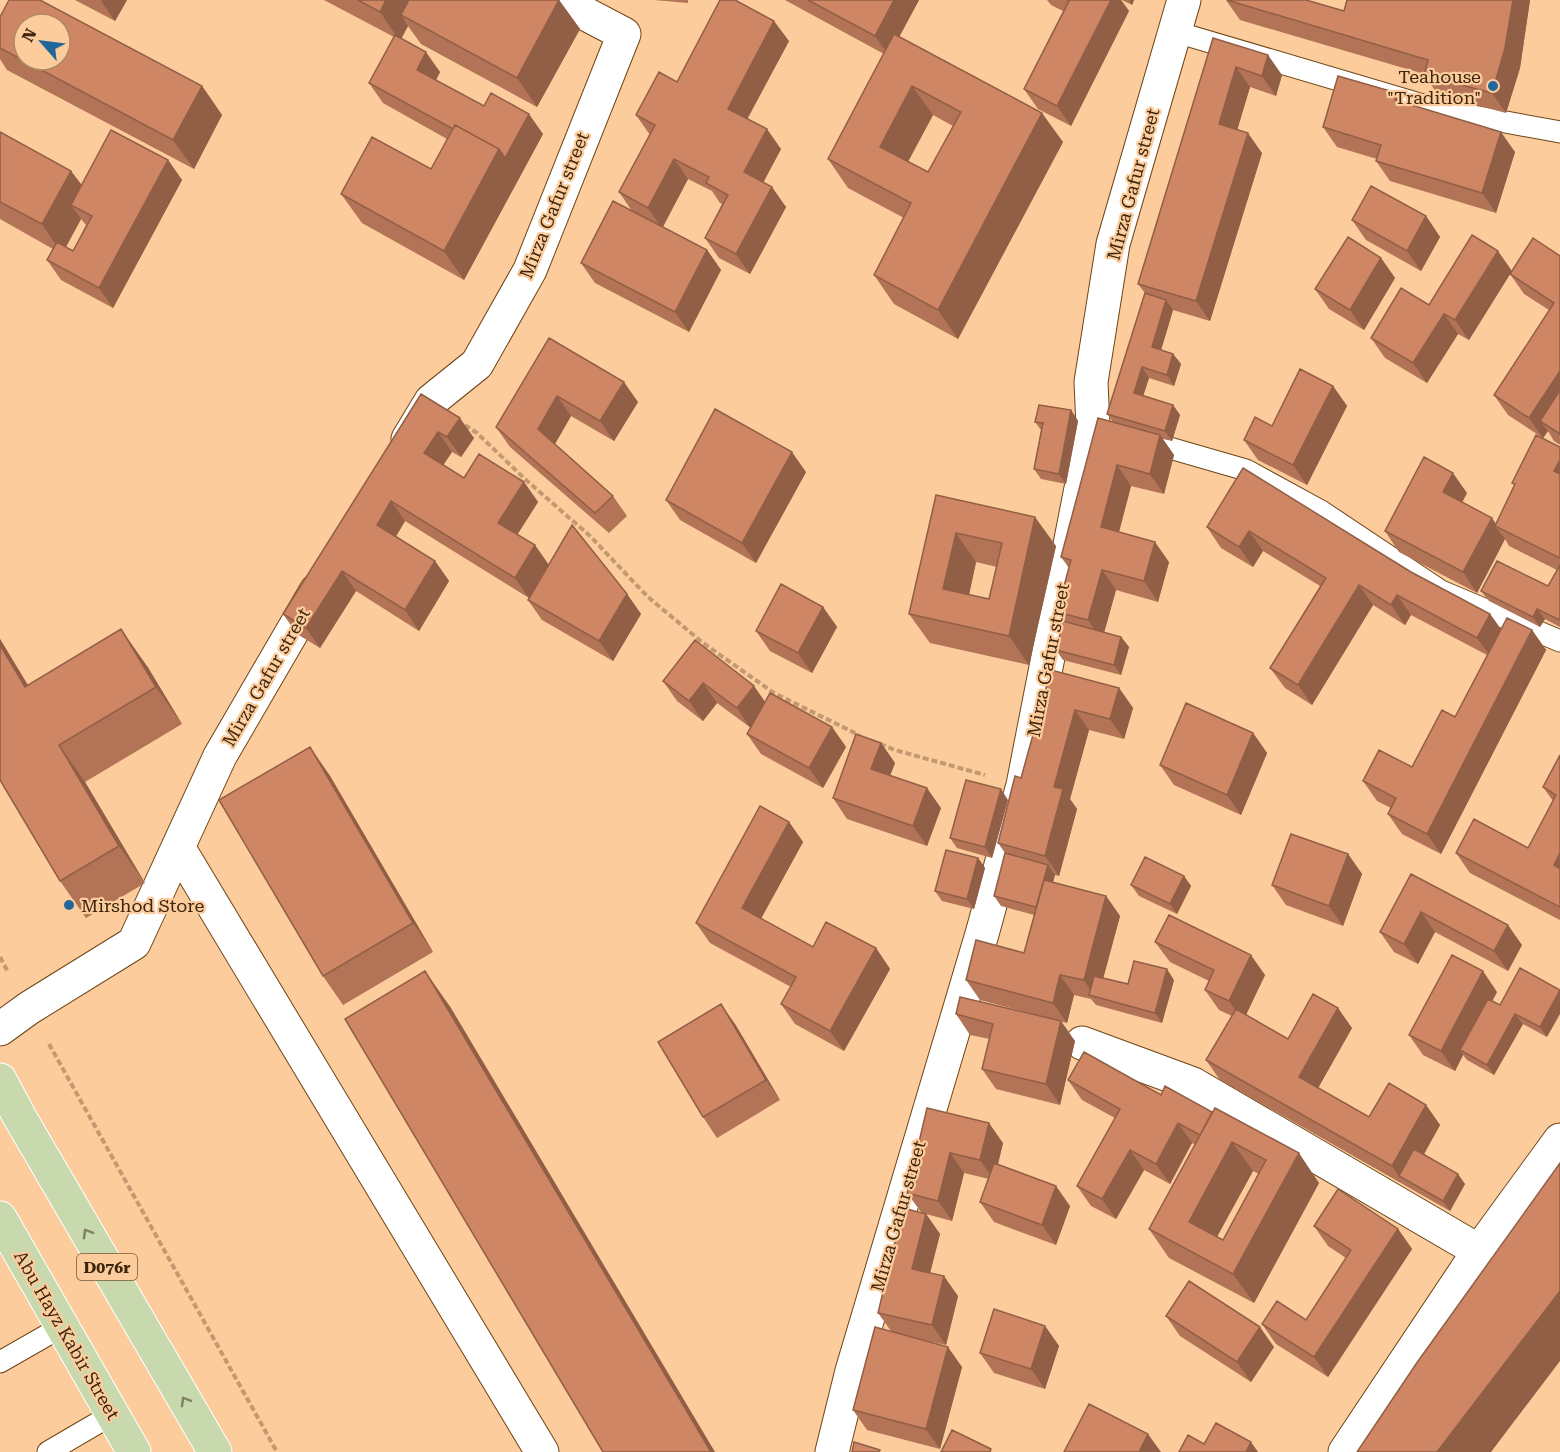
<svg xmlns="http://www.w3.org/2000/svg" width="1560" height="1452" font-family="'Roboto Serif',serif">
  <rect width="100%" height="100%" fill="#fccc9d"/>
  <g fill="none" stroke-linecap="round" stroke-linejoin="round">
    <!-- lane casing -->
    <g stroke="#6d4516" stroke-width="23">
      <path id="lane" d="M1176,32L1440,110L1560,132
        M1142,440L1246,470L1321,511L1441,591L1560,641
        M0,1362L63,1326
        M48,1452L113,1414"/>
    </g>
    <!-- street casing -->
    <g stroke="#6d4516" stroke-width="35">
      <path id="street" d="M408,439L431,401L477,364L530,270L624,34L559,0
        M178,847L542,1452
        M0,1029L29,1008L134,943L220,756L316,591
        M1082,1043L1193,1084L1479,1251
        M832,1452L852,1371L982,934L1023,785L1093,427L1091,382L1113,244L1184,0
        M1345,1452L1479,1251L1560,1140"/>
    </g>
    <!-- primary casing -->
    <g stroke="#fff" stroke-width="35">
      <path id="primary" d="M0,1080L19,1116L215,1452
        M0,1218L134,1452"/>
    </g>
    <!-- path -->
    <path stroke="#c29971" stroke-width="4" stroke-dasharray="6 3" stroke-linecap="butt" d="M465,425L477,433L526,480L590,536L648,597L703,643L774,693L859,735
      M880,744L895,750L985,775
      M0,957L8,972
      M49,1044L277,1452"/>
    <!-- lane -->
    <use href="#lane" stroke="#fff" stroke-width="21"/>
    <!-- street -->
    <use href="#street" stroke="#fff" stroke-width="33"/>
    <!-- primary -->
    <use href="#primary" stroke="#c8d9ad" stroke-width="33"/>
  </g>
  <!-- wall -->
  <path fill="#b27356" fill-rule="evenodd" d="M75,0H127L115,21Z
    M324,0H559L580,29L537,107L421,44L408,26L401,39L440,72L436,80L484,106L543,134L464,280L362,223L341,194L431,169L447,139L383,103L369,83L394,37Z
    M654,0H688V3Z
    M785,0H919L899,37L1063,142L958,339L894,304L874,275L904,218L848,188L828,159L884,54ZM933,115L953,126L928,172L908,162Z
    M1047,0H1121L1129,11L1071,126L1038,109L1024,89L1063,11L1051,5Z
    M1122,0H1134L1132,5Z
    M1226,0L1344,11L1347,0H1530L1520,68L1506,113L1438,95L1424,74L1240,20Z
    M0,17L202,86L222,115L194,169L7,70L0,59Z
    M1213,38L1282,75L1276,96L1250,87L1237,130L1262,153L1210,321L1173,310L1161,350L1173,354L1181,364L1174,386L1149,378L1143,395L1173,405L1180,415L1172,441L1163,439L1174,455L1164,494L1131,486L1119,532L1169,562L1158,602L1116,590L1104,632L1121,637L1129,647L1121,675L1063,660L1056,650L1063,621L1057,612L1069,568L1061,557L1113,422L1107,414L1145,293L1138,284Z
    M789,41L747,119L781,149L763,183L786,207L750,274L719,258L705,238L722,204L720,203L712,191L688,179L663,227L707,250L721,270L689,332L595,283L581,263L632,211L619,192L650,135L636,115L677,82Z
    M1397,93L1403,102L1515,152L1496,213L1390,181L1376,161L1377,159L1337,147L1323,127Z
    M0,132L71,171L82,185L168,160L182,180L113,308L61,280L47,260L53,249L0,219ZM81,219L86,225L73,251L66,247Z
    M1426,216L1440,237L1421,271L1366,240L1352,220Z
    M1560,256V445L1554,441L1548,431L1543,438L1508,415L1494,395L1549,310L1524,294L1510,274L1469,340L1458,334L1427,383L1385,358L1371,338L1429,305L1512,271Z
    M1381,258L1395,278L1364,330L1329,309L1315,289Z
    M549,338L638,402L614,441L571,416L555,444L613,496L627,516L609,533L510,447L496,427Z
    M1333,386L1347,406L1307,485L1258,460L1244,440L1272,426Z
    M421,394L474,438L461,457L452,452L443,465L464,478L524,482L538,502L517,535L549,565L627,594L641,614L613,661L542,620L528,600L529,598L405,521L396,536L435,561L449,581L419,631L356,591L320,648L297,634L283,614Z
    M1071,410L1078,421L1066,484L1041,479L1034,469L1041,430L1035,422Z
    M1560,447V627L1545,619L1540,627L1489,601L1481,591L1548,586L1557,570L1509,546L1505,539L1477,593L1399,552L1385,531L1467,493L1462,502L1496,524L1515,486L1512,483Z
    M1243,468L1411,572L1490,614L1501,629L1532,630L1546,650L1441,854L1402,834L1388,814L1391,808L1377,801L1363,781L1412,767L1455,717L1487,655L1411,615L1405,625L1373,605L1312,705L1285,688L1270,668L1320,586L1263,551L1253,567L1221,548L1207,527Z
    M806,472L756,563L680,520L666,500Z
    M936,495L1056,546L1029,665L930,643L909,614ZM976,562L997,567L989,599L969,595Z
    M823,607L837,627L812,673L770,651L756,631Z
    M0,639L28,685L147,666L182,724L85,782L145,883L86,918L60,881L0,780Z
    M695,640L765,702L832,727L846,747L823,788L761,754L747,734L751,728L717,703L703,721L677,701L663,681Z
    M1051,670L1119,688L1133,708L1124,739L1089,730L1070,799L1077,809L1059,876L1055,875L1053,882L1106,896L1120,916L1103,978L1128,984L1174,980L1162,1023L1096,1005L1091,999L1074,995L1067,1023L980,1000L966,980L1024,953L1034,915L1001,906L994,896L1005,853L998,843L1021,778Z
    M1253,733L1267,753L1241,815L1174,785L1160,765Z
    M881,743L895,763L890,775L941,808L927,846L847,819L833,798Z
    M310,747L330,776L433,952L343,1005L323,976Z
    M1560,755V920L1470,873L1456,853L1528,848L1553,801L1543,787Z
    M1008,800L992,858L957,848L950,838Z
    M789,822L803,842L761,918L813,947L876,948L890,969L844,1051L795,1024L781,1004L791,987L710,943L696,923Z
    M1348,854L1362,874L1343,926L1286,905L1272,885Z
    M978,858L985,868L974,909L942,901L935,891Z
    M1411,874L1522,945L1508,971L1435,932L1418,964L1394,952L1380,932Z
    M1184,876L1191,886L1177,914L1139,896L1131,885Z
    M1155,942L1265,975L1246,1015L1288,1039L1352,1028L1318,1088L1369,1117L1426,1105L1440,1125L1424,1154L1465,1184L1450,1211L1220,1080L1206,1060L1232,1016L1219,1010L1205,990L1209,981L1170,962Z
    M1520,968L1547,1037L1523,1024L1494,1075L1467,1060L1463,1055L1455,1071L1423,1055L1409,1035L1497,992L1492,1001L1500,1005Z
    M956,1014L1075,1041L1060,1105L996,1089L982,1069L990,1039L970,1035Z
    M735,1024L780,1100L717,1138L703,1117Z
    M1084,1052L1319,1183L1254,1303L1169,1258L1149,1229L1195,1145L1192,1143L1170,1184L1144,1170L1116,1219L1091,1206L1077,1186L1115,1118L1082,1100L1068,1080ZM1253,1171L1259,1174L1223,1240L1217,1237Z
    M927,1108L1003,1143L998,1164L1070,1206L1056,1245L994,1222L980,1202L989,1179L964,1173L952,1221L926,1214L940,1234L930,1273L958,1296L946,1345L923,1340L962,1367L940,1449L867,1430L853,1410L891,1331L878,1313L921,1212L907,1193Z
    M1314,1226L1398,1229L1412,1249L1328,1377L1276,1344L1262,1324L1306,1320L1346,1258L1328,1246Z
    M1166,1316L1274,1347L1251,1382L1180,1336Z
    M1045,1326L1059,1346L1045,1389L994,1373L980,1353Z"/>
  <!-- shaded-wall -->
  <path fill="#915e46" d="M102,0H127L115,21L101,1Z
    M386,0H422L401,15L408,26L400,41L380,12Z
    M559,0L580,29L537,107L517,78Z
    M894,0H919L889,56L875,36Z
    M1111,0H1121L1129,11L1071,126L1057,106Z
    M1129,0H1134L1132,5Z
    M1513,0H1530L1520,68L1506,113L1492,93Z
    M774,21L789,41L742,129L728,109Z
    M426,52L440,72L431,90L417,70Z
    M1268,55L1282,75L1276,96L1262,76Z
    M1236,67L1250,87L1233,144L1219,124Z
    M202,86L222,115L194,169L173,140Z
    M912,86L933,115L900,176L880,147Z
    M1397,93L1411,113L1395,100Z
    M1042,113L1063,142L958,339L938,310Z
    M529,114L543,134L464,280L444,251L499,149Z
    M767,129L781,149L758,192L744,172Z
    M1501,132L1515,152L1496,213L1482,193Z
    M1248,133L1262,153L1210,321L1196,301Z
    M674,159L688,179L662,228L648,208Z
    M168,160L182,180L113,308L99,288Z
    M71,171L92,200L71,205L81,219L62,254L42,224Z
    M772,187L786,207L750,274L736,254Z
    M1426,216L1440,237L1421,271L1407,251Z
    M707,250L721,270L689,332L675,312Z
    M1498,251L1512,271L1469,340L1455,320Z
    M1381,258L1395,278L1364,330L1350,310Z
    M1166,300L1173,310L1159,357L1152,347Z
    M1444,314L1458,334L1427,383L1413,363Z
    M1173,354L1181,364L1174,386L1167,375Z
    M1142,367L1149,378L1141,403L1134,393Z
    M1560,371V412L1540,421L1548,431L1543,438L1529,418Z
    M624,382L638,402L614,441L600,421Z
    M1333,386L1347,406L1307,485L1293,465Z
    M557,396L571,416L552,449L538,429Z
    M1173,405L1180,415L1172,441L1165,431Z
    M1071,410L1078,421L1066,484L1059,474Z
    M460,418L474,438L461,457L447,437Z
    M438,432L452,452L438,473L424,453Z
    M1160,435L1174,455L1164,494L1150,474Z
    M792,452L806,472L756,563L742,543Z
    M1560,460V480L1554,471Z
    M1117,465L1131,486L1115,547L1101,527Z
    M1453,473L1467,493L1457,512L1443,492Z
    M524,482L538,502L512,543L498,523Z
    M391,501L405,521L391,545L377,525Z
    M1035,517L1056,546L1029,665L1009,636Z
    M1492,518L1498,527L1495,526L1505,539L1477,593L1463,572Z
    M1249,531L1263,551L1253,567L1239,547Z
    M956,533L976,562L964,618L943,589Z
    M1155,542L1169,562L1158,602L1144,581Z
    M535,545L549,565L529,598L515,578Z
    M435,561L449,581L419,631L405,610Z
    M1102,570L1116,590L1102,640L1088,620Z
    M342,571L356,591L320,648L306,628Z
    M1359,585L1373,605L1312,705L1298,685Z
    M627,594L641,614L613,661L599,641Z
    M1397,595L1411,615L1405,625L1391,605Z
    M823,607L837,627L812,673L798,653Z
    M1537,609L1545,619L1540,627L1533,617Z
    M1490,614L1504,634L1492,658L1477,638Z
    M121,629L147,666L182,724L156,687Z
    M1532,630L1546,650L1441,854L1427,834Z
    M1121,637L1129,647L1121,675L1114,665Z
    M0,639L51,724L25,687L0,645Z
    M703,683L717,703L703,721L689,701Z
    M754,686L768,706L751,729L737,708Z
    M1119,688L1133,708L1124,739L1110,719Z
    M1075,710L1089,730L1070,799L1077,809L1059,876L1045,856L1054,787Z
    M832,727L846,747L823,788L809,768Z
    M1253,733L1267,753L1241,815L1227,795Z
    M881,743L895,763L885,789L871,769Z
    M59,745L85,782L145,883L119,846Z
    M310,747L330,776L433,952L413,923Z
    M927,788L941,808L927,846L913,826Z
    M1001,789L1008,800L992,858L985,847Z
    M789,822L803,842L756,928L742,908Z
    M1560,853V874L1554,865Z
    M1348,854L1362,874L1343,926L1329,906Z
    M978,858L985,868L974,909L967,899Z
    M1048,865L1055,875L1043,917L1036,907Z
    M1184,876L1191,886L1177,914L1170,904Z
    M1106,896L1120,916L1098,998L1095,997L1084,980Z
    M1421,912L1435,932L1418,964L1404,944Z
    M1508,925L1522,945L1508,971L1494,951Z
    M876,948L890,969L844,1051L830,1031Z
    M1251,955L1265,975L1243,1021L1229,1001Z
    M1167,969L1174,980L1162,1023L1155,1013Z
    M425,971L451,1008L715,1452H711Z
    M1483,971L1497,992L1465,1053L1460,1050L1463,1055L1455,1071L1441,1051Z
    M1060,975L1074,995L1067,1023L1053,1003Z
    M1560,990V1014L1547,1037L1540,1027Z
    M721,1004L735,1024L780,1100L766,1080Z
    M1338,1008L1352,1028L1313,1097L1299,1077Z
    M1515,1014L1523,1024L1494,1075L1487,1065Z
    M1061,1021L1075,1041L1060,1105L1046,1084Z
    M1426,1105L1440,1125L1409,1181L1399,1176L1392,1166Z
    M989,1123L1003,1143L994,1180L980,1160Z
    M1178,1123L1192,1143L1170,1184L1156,1164Z
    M1232,1142L1253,1171L1209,1251L1189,1222Z
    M1130,1150L1144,1170L1116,1219L1102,1199Z
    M950,1153L964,1173L952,1221L938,1201Z
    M1299,1153L1319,1183L1254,1303L1233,1274Z
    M1458,1174L1465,1184L1450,1211L1443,1201Z
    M1056,1186L1070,1206L1056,1245L1042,1225Z
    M926,1214L940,1234L926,1289L912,1269Z
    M1398,1229L1412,1249L1328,1377L1314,1357Z
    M944,1276L958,1296L946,1345L932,1325Z
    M1560,1291V1361L1491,1452H1437Z
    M1045,1326L1059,1346L1045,1389L1031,1369Z
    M1260,1327L1274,1347L1251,1382L1237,1362Z
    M948,1347L962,1367L940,1449L926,1429Z
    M1148,1434L1161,1452H1139Z
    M1251,1442L1258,1452H1246Z"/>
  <!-- building -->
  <path fill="#cf8664" stroke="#915e46" stroke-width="1.5" fill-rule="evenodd" d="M9,0H40L202,86L173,140L0,48V17ZM24,24H60V60H24Z
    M358,0H386L380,12Z
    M409,0H559L517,78L401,15Z
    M720,0H735L774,21L728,109L767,129L744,172L772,187L736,254L705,238L728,195L706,183L709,177L674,159L648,208L619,192L655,125L636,115L659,72L677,82Z
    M808,0H894L875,36Z
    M1067,0H1111L1057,106L1024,89L1069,1Z
    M1227,0H1306L1344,11L1347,0H1513L1505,48L1492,93L1424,75L1428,60Z
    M894,34L1042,113L938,310L874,275L911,203L828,159ZM912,86L961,112L928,172L880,147Z
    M395,35L426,52L417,70L484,106L491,93L529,114L505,158L499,149L455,125L453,129L369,83Z
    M1213,38L1268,55L1262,76L1236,67L1219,124L1248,133L1196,301L1138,284Z
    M1338,76L1397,93L1395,100L1501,132L1482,193L1376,161L1381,145L1323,127Z
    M455,125L499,149L444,251L341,194L372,137L431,169Z
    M111,130L168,160L99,288L47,260L57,242L73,251L92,216L71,205Z
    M0,132L71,171L42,224L0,202Z
    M1371,186L1426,216L1407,251L1352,220Z
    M613,201L707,250L675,312L581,263Z
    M1472,235L1498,251L1455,320L1444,314L1413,363L1371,338L1401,288L1429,305Z
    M1348,237L1381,258L1350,310L1315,289Z
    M1533,238L1560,256V371L1529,418L1494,395L1554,303L1510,274Z
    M1145,293L1166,300L1152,347L1173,354L1167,375L1142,367L1134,393L1173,405L1165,431L1107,414Z
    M549,338L624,382L600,421L557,396L538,429L613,496L595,513L496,427Z
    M1300,369L1333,386L1293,465L1244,440L1255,417L1272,426Z
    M1560,390V434L1540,421Z
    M421,394L460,418L447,437L438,432L424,453L464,478L479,454L524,482L498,523L535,545L515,578L391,501L377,525L435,561L405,610L342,571L306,628L283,614Z
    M1039,405L1071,410L1059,474L1034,469L1043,423L1035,422Z
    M715,409L792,452L742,543L666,500Z
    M1098,418L1160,435L1150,474L1117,465L1101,527L1155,542L1144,581L1102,570L1088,620L1057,612L1071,560L1061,557Z
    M1536,435L1560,447V460L1554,471L1560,474V558L1495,526L1515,484L1512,483Z
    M1424,457L1453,473L1443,492L1492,518L1463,572L1385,531Z
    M1243,468L1411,572L1490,614L1477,638L1397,595L1391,605L1359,585L1298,685L1270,668L1326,578L1249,531L1239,547L1207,527Z
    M936,495L1035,517L1009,636L909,614ZM956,533L1002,543L989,599L943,589Z
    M572,525L627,594L599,641L528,600Z
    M1497,561L1548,586L1560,565V620L1537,609L1533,617L1481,591Z
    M781,584L823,607L798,653L756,631Z
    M1507,618L1532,630L1427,834L1388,814L1396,798L1363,781L1379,750L1412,767L1442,710L1455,717Z
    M1063,621L1121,637L1114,665L1056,650Z
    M121,629L156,687L59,745L119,846L60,881L0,780V645L25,687Z
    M695,640L754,686L737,708L703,683L689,701L663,681Z
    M1051,670L1119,688L1110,719L1075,710L1054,787L1063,789L1045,856L998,843L1015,776L1021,778Z
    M770,693L832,727L809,768L747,734Z
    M1186,703L1253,733L1227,795L1160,765Z
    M856,734L881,743L871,769L927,788L913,826L833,798Z
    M310,747L413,923L323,976L219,800Z
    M1560,755V853L1554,865L1560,869V907L1456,853L1474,819L1528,848L1556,795L1543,787Z
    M966,780L1001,789L985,847L950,838Z
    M760,806L789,822L742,908L813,947L826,922L876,948L830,1031L781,1004L796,977L696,923Z
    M1291,834L1348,854L1329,906L1272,885Z
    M946,850L978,858L967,899L935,891Z
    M1005,853L1048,865L1036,907L994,896Z
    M1145,857L1184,876L1170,904L1131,885Z
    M1411,874L1508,925L1494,951L1421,912L1404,944L1380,932Z
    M1044,880L1106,896L1084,980L1060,975L1053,1003L966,980L976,940L1024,953Z
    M1169,915L1251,955L1229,1001L1205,990L1214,970L1155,942Z
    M1452,955L1483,971L1441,1051L1409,1035Z
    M1134,961L1167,969L1155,1013L1089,995L1094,976L1128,984Z
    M1520,968L1560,990L1540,1027L1515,1014L1487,1065L1460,1050L1488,999L1500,1005Z
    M425,971L711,1452H603L345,1019Z
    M1313,994L1338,1008L1299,1077L1369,1117L1389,1083L1426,1105L1392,1166L1206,1060L1236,1009L1288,1039Z
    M960,997L1061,1021L1046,1084L982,1069L993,1024L956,1014Z
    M721,1004L766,1080L703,1117L658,1042Z
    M1084,1052L1161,1095L1165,1086L1212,1112L1200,1135L1178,1123L1156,1164L1130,1150L1102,1199L1077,1186L1120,1109L1068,1080Z
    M927,1108L989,1123L980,1160L950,1153L938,1201L907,1193Z
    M1215,1108L1299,1153L1233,1274L1149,1229ZM1232,1142L1266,1160L1223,1240L1189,1222Z
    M1414,1149L1458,1174L1443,1201L1399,1176Z
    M994,1163L1056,1186L1042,1225L980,1202Z
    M1560,1163V1291L1437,1452H1357L1416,1364Z
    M1338,1189L1398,1229L1314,1357L1262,1324L1277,1301L1306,1320L1351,1250L1314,1226Z
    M903,1208L926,1214L912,1269L944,1276L932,1325L878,1313Z
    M1189,1281L1260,1327L1237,1362L1166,1316Z
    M994,1309L1045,1326L1031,1369L980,1353Z
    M875,1327L948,1347L926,1429L853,1410Z
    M1089,1404L1148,1434L1139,1452H1064Z
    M1216,1423L1251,1442L1246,1452H1179L1188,1435L1204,1444Z
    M952,1430L991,1449L990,1452H941Z
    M854,1442L880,1450L879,1452H852Z"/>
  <!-- one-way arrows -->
  <defs><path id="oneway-chevron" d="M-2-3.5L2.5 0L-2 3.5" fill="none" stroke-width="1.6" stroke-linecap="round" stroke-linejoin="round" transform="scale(1.5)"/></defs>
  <g stroke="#82805d">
    <use href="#oneway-chevron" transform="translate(87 1233) rotate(-120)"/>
    <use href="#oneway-chevron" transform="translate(185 1401) rotate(-120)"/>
  </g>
  <!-- markers -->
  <g fill="#22679c" stroke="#fccc9d" stroke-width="2">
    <circle cx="1493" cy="86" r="6"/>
    <circle cx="69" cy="905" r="6"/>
  </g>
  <g text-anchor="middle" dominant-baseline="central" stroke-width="4.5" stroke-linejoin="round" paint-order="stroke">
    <!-- shield labels -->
    <rect fill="#fccc9d" stroke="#765838" stroke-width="1.5" x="77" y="1254" width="60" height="26" rx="4.5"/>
    <g font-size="16" font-weight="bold" fill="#3d260d">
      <text x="107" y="1267">D076r</text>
    </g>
    <!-- poi labels -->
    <g font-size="18" fill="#3d260d" stroke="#fccc9d" text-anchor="end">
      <text x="1481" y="76">Teahouse<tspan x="1481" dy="21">"Tradition"</tspan></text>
      <text x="81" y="905" text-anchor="start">Mirshod Store</text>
    </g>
    <!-- street labels -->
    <g font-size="18" fill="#3d260d" stroke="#fccc9d">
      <text transform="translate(1133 184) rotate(-75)">Mirza Gafur street</text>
      <text transform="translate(554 205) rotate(-68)">Mirza Gafur street</text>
      <text transform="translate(1048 660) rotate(-79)">Mirza Gafur street</text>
      <text transform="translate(266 677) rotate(-60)">Mirza Gafur street</text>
      <text transform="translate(898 1216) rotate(-74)">Mirza Gafur street</text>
      <text transform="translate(67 1335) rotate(60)">Abu Hayz Kabir Street</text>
    </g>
  </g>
  <!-- north arrow -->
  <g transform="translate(42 42) rotate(298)"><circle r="28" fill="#fccc9d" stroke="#b08a63" stroke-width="1.5"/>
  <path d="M0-4.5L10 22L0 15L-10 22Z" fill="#22679c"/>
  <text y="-9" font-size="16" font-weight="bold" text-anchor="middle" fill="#3d260d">N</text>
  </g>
</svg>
